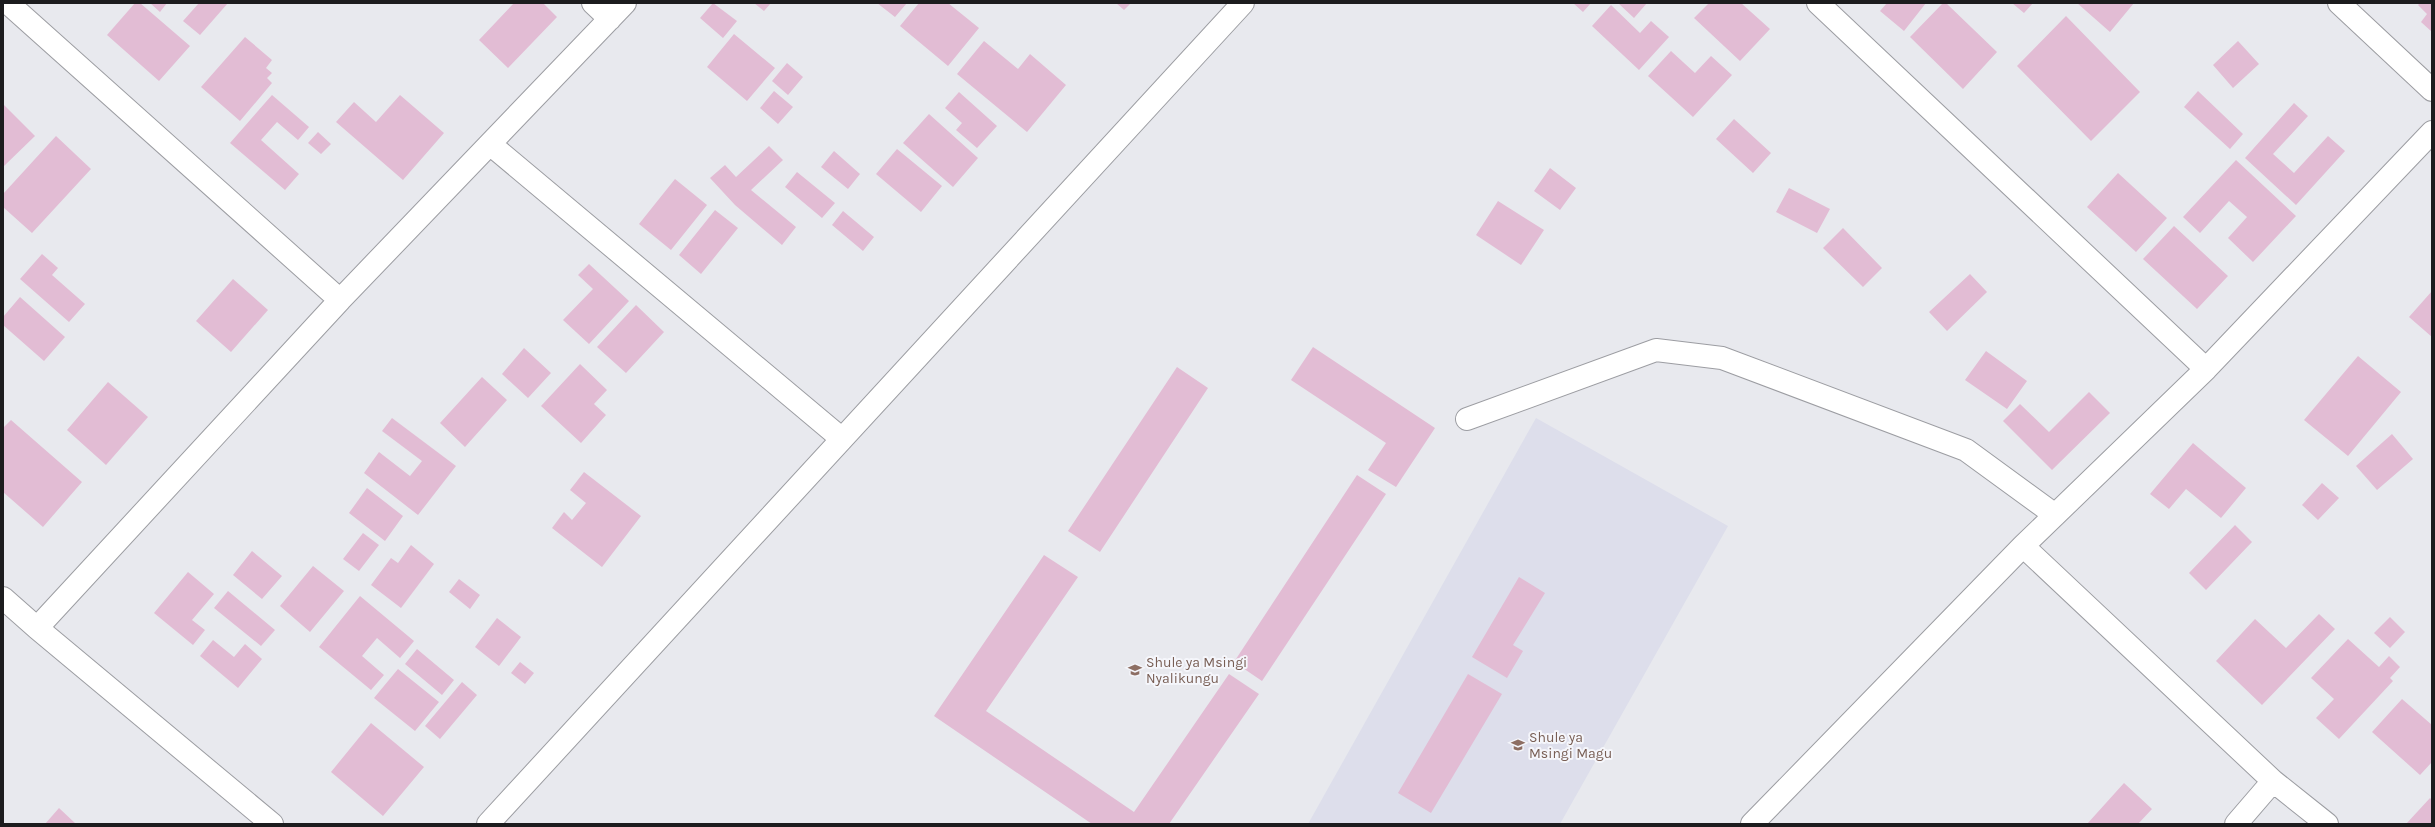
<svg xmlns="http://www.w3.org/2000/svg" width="2435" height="827" font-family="Karla,sans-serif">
  <rect width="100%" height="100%" fill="#e8e9ee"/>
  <!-- built -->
  <path fill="#dddeeb" d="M1536,418L1728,526L1560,824H1308Z"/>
  <!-- building -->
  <path fill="#e2bcd4" d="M135,3H140L190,46L159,81L107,35Z
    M150,3H167L160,12Z
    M199,3H228L200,35L183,21Z
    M514,3H543L557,17L508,68L479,40Z
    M713,3L737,21L723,38L700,18Z
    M754,3H771L764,11Z
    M877,3H907L895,17Z
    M919,3H948L979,28L948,66L900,26Z
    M1116,3H1131L1124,10Z
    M1573,3H1591L1583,12Z
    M1618,3H1647L1634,18Z
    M1709,3H1741L1770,29L1740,61L1694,18Z
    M1887,3H1926L1904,31L1880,11Z
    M1943,3H1946L1997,52L1963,89L1910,37Z
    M2012,3H2033L2024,13Z
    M2077,3H2134L2110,32Z
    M2420,3H2432V32L2421,22L2427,14L2418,5Z
    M1611,5L1640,33L1651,21L1669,37L1639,70L1592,26Z
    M2066,16L2140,92L2091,141L2017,66Z
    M734,34L775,68L747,101L707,67Z
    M245,37L272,60L266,68L272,73L267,78L272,83L240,121L201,87Z
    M984,41L1018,69L1030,54L1066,85L1027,132L957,74Z
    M2238,41L2259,64L2233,88L2213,65Z
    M1671,51L1695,73L1711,56L1732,75L1693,117L1648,76Z
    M787,63L803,77L788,95L772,81Z
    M774,91L793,107L778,124L760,108Z
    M2198,91L2243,134L2230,149L2184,107Z
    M959,92L997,126L977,148L956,130L962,123L945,108Z
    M272,95L309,127L298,140L277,122L261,140L299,174L285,190L230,143Z
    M400,95L444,133L403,180L336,122L354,102L376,122Z
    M2294,103L2308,116L2273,154L2294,173L2328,136L2345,151L2296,205L2245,158Z
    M3,104L35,136L3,167Z
    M929,114L978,158L953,187L903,143Z
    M1734,119L1771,153L1753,173L1716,139Z
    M318,132L331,144L321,154L308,143Z
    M56,136L91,169L32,233L3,207V194Z
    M769,146L783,160L751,190L796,227L782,245L735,205L710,178L725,165L736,177Z
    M897,149L942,186L921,212L876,174Z
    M834,151L860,174L848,189L821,167Z
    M2236,160L2296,216L2253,262L2228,238L2247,217L2229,201L2200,233L2183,217Z
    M1550,168L1576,188L1560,210L1534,191Z
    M797,172L835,203L822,218L785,187Z
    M2118,173L2167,218L2136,252L2087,207Z
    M675,179L707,205L671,250L639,224Z
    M1789,188L1830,209L1817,233L1776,212Z
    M1498,201L1544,230L1521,265L1476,235Z
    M715,210L738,228L701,274L679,255Z
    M843,211L874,237L863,251L832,225Z
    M2174,226L2228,276L2197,309L2143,259Z
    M1843,228L1882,268L1863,287L1823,248Z
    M42,254L58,268L52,275L85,304L69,322L20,279Z
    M589,264L629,301L589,344L563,320L593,289L578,275Z
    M1970,274L1987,292L1947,331L1929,312Z
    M233,279L268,310L231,352L196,321Z
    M2432,291V337L2409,317Z
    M20,297L65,337L44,361L3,325V317Z
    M636,305L664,332L626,373L597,347Z
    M1313,347L1435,428L1396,487L1368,470L1386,443L1291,380Z
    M524,348L551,373L528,398L502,374Z
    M1986,351L2027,381L2007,409L1965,380Z
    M2358,356L2401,392L2348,456L2304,420Z
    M580,364L607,390L594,404L606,415L581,443L541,406Z
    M1177,367L1208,388L1100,552L1068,531Z
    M482,377L507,400L465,447L440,423Z
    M108,382L148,417L106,465L67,430Z
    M2089,392L2110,413L2052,470L2003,421L2020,404L2049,432Z
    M392,418L456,466L418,515L364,473L379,452L410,476L422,461L382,431Z
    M11,420L82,482L43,527L3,492V428Z
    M2392,434L2413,459L2377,490L2356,466Z
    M2193,443L2246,488L2221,518L2186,489L2169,509L2150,494Z
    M584,472L641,516L602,567L552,528L564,512L572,520L586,503L570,490Z
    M1357,475L1386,494L1262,681L1234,662Z
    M2322,483L2339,498L2318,520L2302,505Z
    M367,488L403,516L385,541L349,513Z
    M2235,525L2252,542L2206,590L2189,573Z
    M363,533L379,545L359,571L343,559Z
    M411,545L434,564L401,608L371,585L391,558L398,563Z
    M252,551L282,576L262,599L233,575Z
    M1044,555L1078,577L986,711L1134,812L1229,674L1259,694L1169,824H1092L934,716Z
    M313,566L344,591L310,632L280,606Z
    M188,572L214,594L192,620L205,630L193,645L154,613Z
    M1519,577L1545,593L1513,645L1523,651L1507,678L1472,657Z
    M459,579L480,595L470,609L449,592Z
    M228,591L275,630L261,646L214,608Z
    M360,596L414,641L400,658L377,638L362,656L384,675L371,690L319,647Z
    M2319,614L2335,629L2262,705L2216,661L2255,619L2286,648Z
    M2390,617L2405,632L2390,648L2374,633Z
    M497,618L521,637L499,666L475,647Z
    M2348,639L2379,667L2389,656L2400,667L2390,678L2393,681L2339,739L2316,718L2334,699L2311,678Z
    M213,640L234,657L245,644L262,659L238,688L200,656Z
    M417,649L454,680L442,695L405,664Z
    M520,662L534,673L525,684L511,673Z
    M398,669L439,702L415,731L374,698Z
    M1468,674L1502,694L1431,813L1398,793Z
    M462,682L477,695L440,739L425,726Z
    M2402,699L2432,725V762L2420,775L2372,732Z
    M371,723L424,767L383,816L331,772Z
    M2124,783L2152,809L2138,824H2087Z
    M2430,798L2432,800V824H2406Z
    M59,808L76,824H45Z"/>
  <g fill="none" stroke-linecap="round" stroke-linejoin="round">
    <!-- minor casing -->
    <g stroke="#9c9da2" stroke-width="24">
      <path id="minor" d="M593,3L610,19
        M1818,3L2206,369L2432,132
        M2339,3L2432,90
        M490,144L842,439
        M340,300L625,3
        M1467,419L1656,350L1722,358L1966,450L2055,515
        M2023,546L2273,781L2236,824
        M3,598L37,628L340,300L8,3
        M37,628L272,824
        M2273,781L2327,824
        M488,824L1243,3
        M1752,824L2023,546L2206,369"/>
    </g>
    <!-- minor -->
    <use href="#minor" stroke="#fff" stroke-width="22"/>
  </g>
  <!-- icons -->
  <defs>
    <g id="school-bare" transform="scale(1.08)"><path d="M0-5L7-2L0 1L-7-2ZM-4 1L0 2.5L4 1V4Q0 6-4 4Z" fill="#8d6e63" stroke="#f5f6fb" stroke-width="2.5" paint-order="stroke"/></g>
  </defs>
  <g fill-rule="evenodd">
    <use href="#school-bare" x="1135" y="670"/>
    <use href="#school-bare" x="1518" y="745"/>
  </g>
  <g text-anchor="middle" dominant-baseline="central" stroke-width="4" stroke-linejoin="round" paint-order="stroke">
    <!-- education labels -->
    <g font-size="14" fill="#785e54" stroke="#f5f6fb" text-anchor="start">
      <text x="1146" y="662">Shule ya Msingi<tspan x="1146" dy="16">Nyalikungu</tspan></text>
      <text x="1529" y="737">Shule ya<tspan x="1529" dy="16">Msingi Magu</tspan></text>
    </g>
  </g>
  <!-- border -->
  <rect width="2435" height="827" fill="none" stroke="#1c1c1e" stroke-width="8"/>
</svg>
